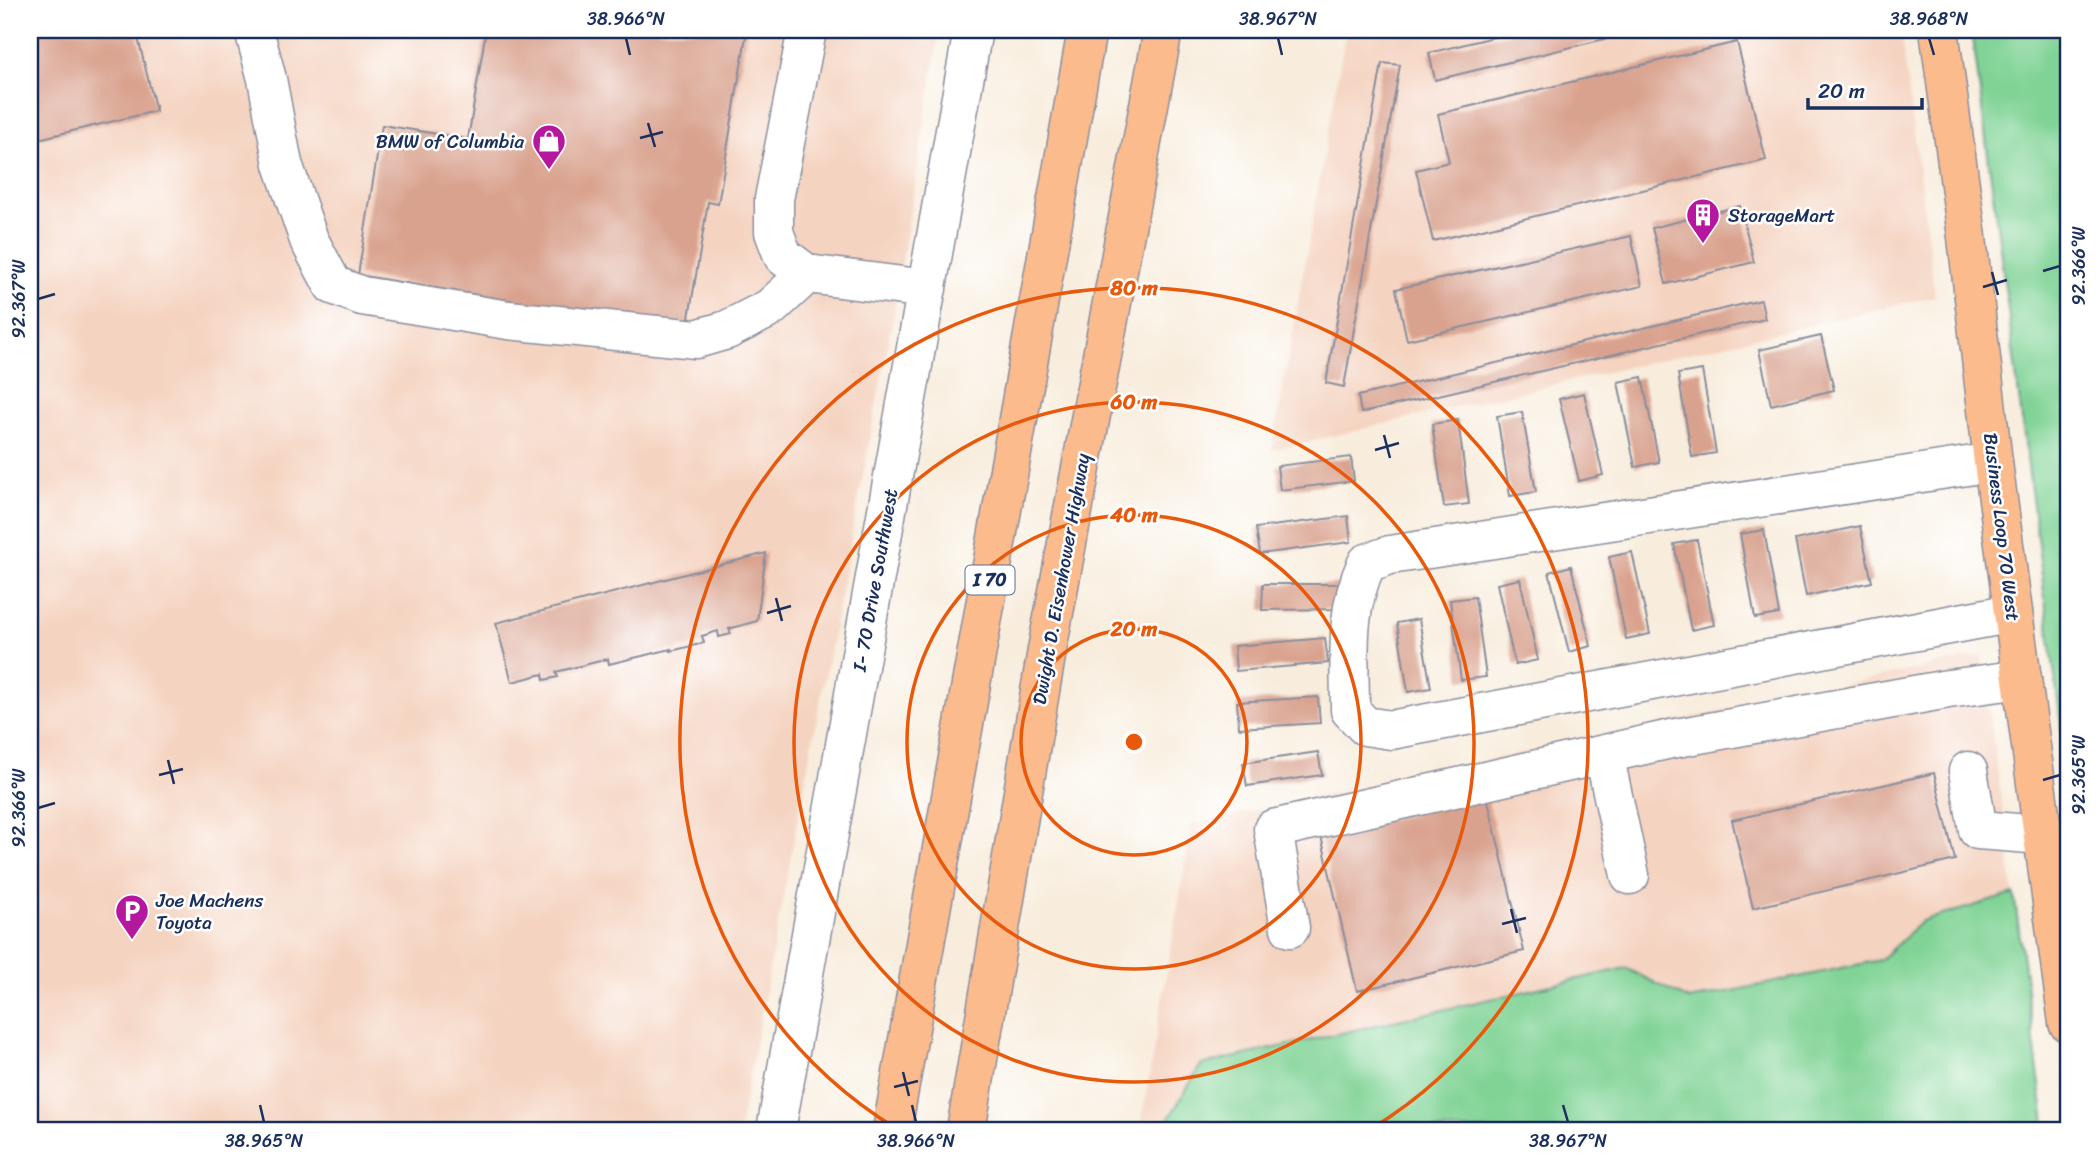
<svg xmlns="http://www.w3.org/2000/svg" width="2098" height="1160" font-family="Sriracha,sans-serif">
  <rect width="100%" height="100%" fill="#fff"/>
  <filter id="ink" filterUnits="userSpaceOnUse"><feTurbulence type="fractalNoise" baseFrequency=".0143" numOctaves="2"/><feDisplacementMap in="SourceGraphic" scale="14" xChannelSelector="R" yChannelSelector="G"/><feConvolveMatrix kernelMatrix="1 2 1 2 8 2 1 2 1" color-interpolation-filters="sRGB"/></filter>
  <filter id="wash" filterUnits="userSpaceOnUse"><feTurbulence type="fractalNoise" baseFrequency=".00686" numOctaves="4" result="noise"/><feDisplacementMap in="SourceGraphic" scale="28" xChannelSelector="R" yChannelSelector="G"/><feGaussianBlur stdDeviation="1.57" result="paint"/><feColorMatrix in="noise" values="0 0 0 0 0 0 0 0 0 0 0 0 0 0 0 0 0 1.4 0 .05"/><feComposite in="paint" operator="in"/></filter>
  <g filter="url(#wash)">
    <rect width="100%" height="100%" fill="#f8eddd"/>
    <!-- built -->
    <path fill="#f4d3c0" d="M30,30H940L893,317L739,1130H30Z
      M1346,30H1901L1935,296L1272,450Z
      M1982,655L2045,1130H1140L1192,824Z"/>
    <!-- green -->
    <path fill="#80d395" stroke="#4e817a" stroke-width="2" d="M1972,30H2068V773L2061,724Z
      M2014,894L2046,1130H1162L1201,1065L1626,968L1689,1000L1880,960L1922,921Z"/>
    <g id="blocks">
      <!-- building -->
      <path fill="#d9a28e" d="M30,30H136L156,111L30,141Z
        M486,30H747L718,204L708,202L687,330L358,275L382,125L468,139Z
        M1522,30H1638V31L1435,80L1429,53Z
        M1737,42L1766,160L1433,241L1416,170L1449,162L1438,114Z
        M1382,63L1400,65L1344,387L1326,383Z
        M1740,206L1754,262L1666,284L1652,228Z
        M1631,236L1642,286L1407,340L1396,289Z
        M1761,300L1765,319L1361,413L1358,396Z
        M1821,336L1834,390L1771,405L1759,350Z
        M1702,370L1716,453L1692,457L1678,374Z
        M1642,377L1659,462L1635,467L1618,382Z
        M1584,393L1603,475L1579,481L1559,399Z
        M1522,412L1536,492L1510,496L1497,416Z
        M1458,420L1469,504L1444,507L1432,424Z
        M1351,457L1354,481L1280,490L1277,466Z
        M1348,516L1351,542L1260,554L1256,528Z
        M1860,526L1872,582L1806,596L1795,540Z
        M1764,530L1779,614L1755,618L1740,534Z
        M1697,540L1714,625L1691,630L1674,544Z
        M1632,552L1650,634L1626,639L1609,557Z
        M766,553L757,621L729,629L731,634L719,637L718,631L702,636L704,643L671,651V649L609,664L608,659L556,672L558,677L544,680L543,674L512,682L496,623Z
        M1571,566L1591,646L1569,652L1549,572Z
        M1520,579L1538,660L1515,665L1497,584Z
        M1263,584H1344L1345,609L1262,610Z
        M1475,597L1486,677L1461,680L1450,600Z
        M1419,619L1431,688L1408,692L1397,623Z
        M1325,638L1328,663L1236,671L1234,646Z
        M1318,697L1320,723L1239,728L1237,702Z
        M1318,752L1322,775L1247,786L1243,763Z
        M1934,773L1955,860L1753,908L1732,820Z
        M1487,797L1524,951L1357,991L1321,836Z"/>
    </g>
  </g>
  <g filter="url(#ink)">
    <use href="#blocks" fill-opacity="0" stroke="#8a8e9e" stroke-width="2"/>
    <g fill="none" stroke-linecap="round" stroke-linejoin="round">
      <!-- minor casing -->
      <g stroke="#8a8e9e" stroke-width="41">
        <path id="minor" d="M254,30L267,79L283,164L309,240L333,285L362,296L508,320L696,339L727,330L770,308L807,274
          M807,30L774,199V232L783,256L807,274L927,289
          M1993,462L1390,555L1367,563C1344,611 1350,658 1350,710L1365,726L1391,730L2013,613
          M1604,754L1630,875
          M1968,771L1978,830L2043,835
          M1290,928L1273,829L1671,739L1948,689L2022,679
          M776,1130L973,30"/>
      </g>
      <!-- major casing -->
      <g stroke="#8a8e9e" stroke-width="41">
        <path id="major" d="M1939,30L1966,229L1993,462L2068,1023"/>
      </g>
      <!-- highway casing -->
      <g stroke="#8a8e9e" stroke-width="41">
        <path id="highway" d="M892,1130L1087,30
          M966,1130L1047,650L1163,30"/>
      </g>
      <!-- minor -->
      <use href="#minor" stroke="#fff" stroke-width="38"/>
      <!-- major -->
      <use href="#major" stroke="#fbbb8d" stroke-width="38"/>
      <!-- highway -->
      <use href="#highway" stroke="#fbbb8d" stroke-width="38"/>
    </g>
  </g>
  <!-- ticks -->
  <path fill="none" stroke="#1b2f5e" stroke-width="2.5" d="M626,38L630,55M1278,38L1282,55M1929,38L1934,55M648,123L655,147M640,138L663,132M2043,271L2060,266M1992,272L1998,295M1983,287L2007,280M38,299L55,294M1384,435L1390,458M1375,450L1399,443M776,598L782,621M767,613L791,606M168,760L174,784M159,775L183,769M2043,780L2060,775M38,808L55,803M1511,909L1517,933M1502,924L1526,918M903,1072L909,1096M894,1087L918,1081M260,1105L264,1122M912,1105L916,1122M1563,1105L1568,1122"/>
  <!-- distance rings -->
  <g fill="none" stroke="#e8590c" stroke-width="3.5">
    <circle cx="1134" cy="742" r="113"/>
    <circle cx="1134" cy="742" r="227"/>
    <circle cx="1134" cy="742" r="340"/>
    <path d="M897 1129A454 454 0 1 1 1371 1129"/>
  </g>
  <!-- icons -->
  <defs>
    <g id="shop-pin" transform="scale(1.75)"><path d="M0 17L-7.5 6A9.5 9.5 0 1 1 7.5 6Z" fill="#b5179e" stroke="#fff"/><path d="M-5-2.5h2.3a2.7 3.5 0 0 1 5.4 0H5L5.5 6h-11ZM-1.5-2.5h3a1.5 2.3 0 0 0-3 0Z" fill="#fff"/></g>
    <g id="building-pin" transform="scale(1.75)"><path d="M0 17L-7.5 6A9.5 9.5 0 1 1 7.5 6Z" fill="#b5179e" stroke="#fff"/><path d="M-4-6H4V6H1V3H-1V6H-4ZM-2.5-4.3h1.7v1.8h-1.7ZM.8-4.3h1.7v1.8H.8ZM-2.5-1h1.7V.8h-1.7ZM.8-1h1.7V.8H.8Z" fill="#fff"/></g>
    <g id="parking-pin" transform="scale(1.75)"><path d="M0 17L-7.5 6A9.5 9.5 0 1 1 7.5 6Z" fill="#b5179e" stroke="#fff"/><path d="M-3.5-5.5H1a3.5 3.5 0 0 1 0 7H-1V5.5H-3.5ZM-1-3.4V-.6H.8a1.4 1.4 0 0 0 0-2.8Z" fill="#fff"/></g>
  </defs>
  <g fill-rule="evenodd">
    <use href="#shop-pin" x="549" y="141"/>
    <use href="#building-pin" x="1703" y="215"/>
    <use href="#parking-pin" x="132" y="911"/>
  </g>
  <g text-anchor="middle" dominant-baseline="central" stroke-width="5" stroke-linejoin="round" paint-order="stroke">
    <!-- shield labels -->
    <rect fill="#fff" stroke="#5f6d8e" stroke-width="2" x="965.5" y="565.5" width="49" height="29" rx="5"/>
    <g font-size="18" font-weight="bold" fill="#1b2f5e">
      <text x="990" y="580">I 70</text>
    </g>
    <!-- poi labels -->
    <g font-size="19" fill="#1b2f5e" stroke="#fff" text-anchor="start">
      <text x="524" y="141" text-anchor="end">BMW of Columbia</text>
      <text x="1728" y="215">StorageMart</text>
      <text x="156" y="900">Joe Machens<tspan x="156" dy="22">Toyota</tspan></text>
    </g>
    <!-- street labels -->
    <g font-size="19" fill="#1b2f5e" stroke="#fff">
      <text transform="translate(2002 527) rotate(83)">Business Loop 70 West</text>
      <text transform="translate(1061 579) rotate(-80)">Dwight D. Eisenhower Highway</text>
      <text transform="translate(875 580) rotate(-80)">I- 70 Drive Southwest</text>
    </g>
  </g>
  <circle cx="1134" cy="742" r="10" fill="#e8590c" stroke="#fff" stroke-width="3.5"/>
  <g font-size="21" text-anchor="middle" font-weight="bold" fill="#e8590c" stroke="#fff" stroke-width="5" stroke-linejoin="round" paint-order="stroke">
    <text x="1134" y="295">80 m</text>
    <text x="1134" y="409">60 m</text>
    <text x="1134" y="522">40 m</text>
    <text x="1134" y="636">20 m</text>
  </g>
  <!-- margin -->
  <rect width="2098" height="1160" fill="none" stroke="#fff" stroke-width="77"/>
  <!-- scale -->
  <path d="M1808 98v10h114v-10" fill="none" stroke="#1b2f5e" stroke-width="3.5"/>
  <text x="1818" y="98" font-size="21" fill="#1b2f5e" stroke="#ffffff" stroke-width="5" paint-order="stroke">20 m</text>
  <rect x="38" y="38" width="2022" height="1084" fill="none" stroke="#1b2f5e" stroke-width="2.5"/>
  <g font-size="18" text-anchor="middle" fill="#1b2f5e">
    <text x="626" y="25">38.966°N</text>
    <text x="1278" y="25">38.967°N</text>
    <text x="1929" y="25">38.968°N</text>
    <text transform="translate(2079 266) rotate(-90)" y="6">92.366°W</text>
    <text transform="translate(19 299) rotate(-90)" y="6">92.367°W</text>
    <text transform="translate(2079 775) rotate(-90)" y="6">92.365°W</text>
    <text transform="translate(19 808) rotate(-90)" y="6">92.366°W</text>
    <text x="264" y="1147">38.965°N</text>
    <text x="916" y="1147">38.966°N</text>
    <text x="1568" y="1147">38.967°N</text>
  </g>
</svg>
